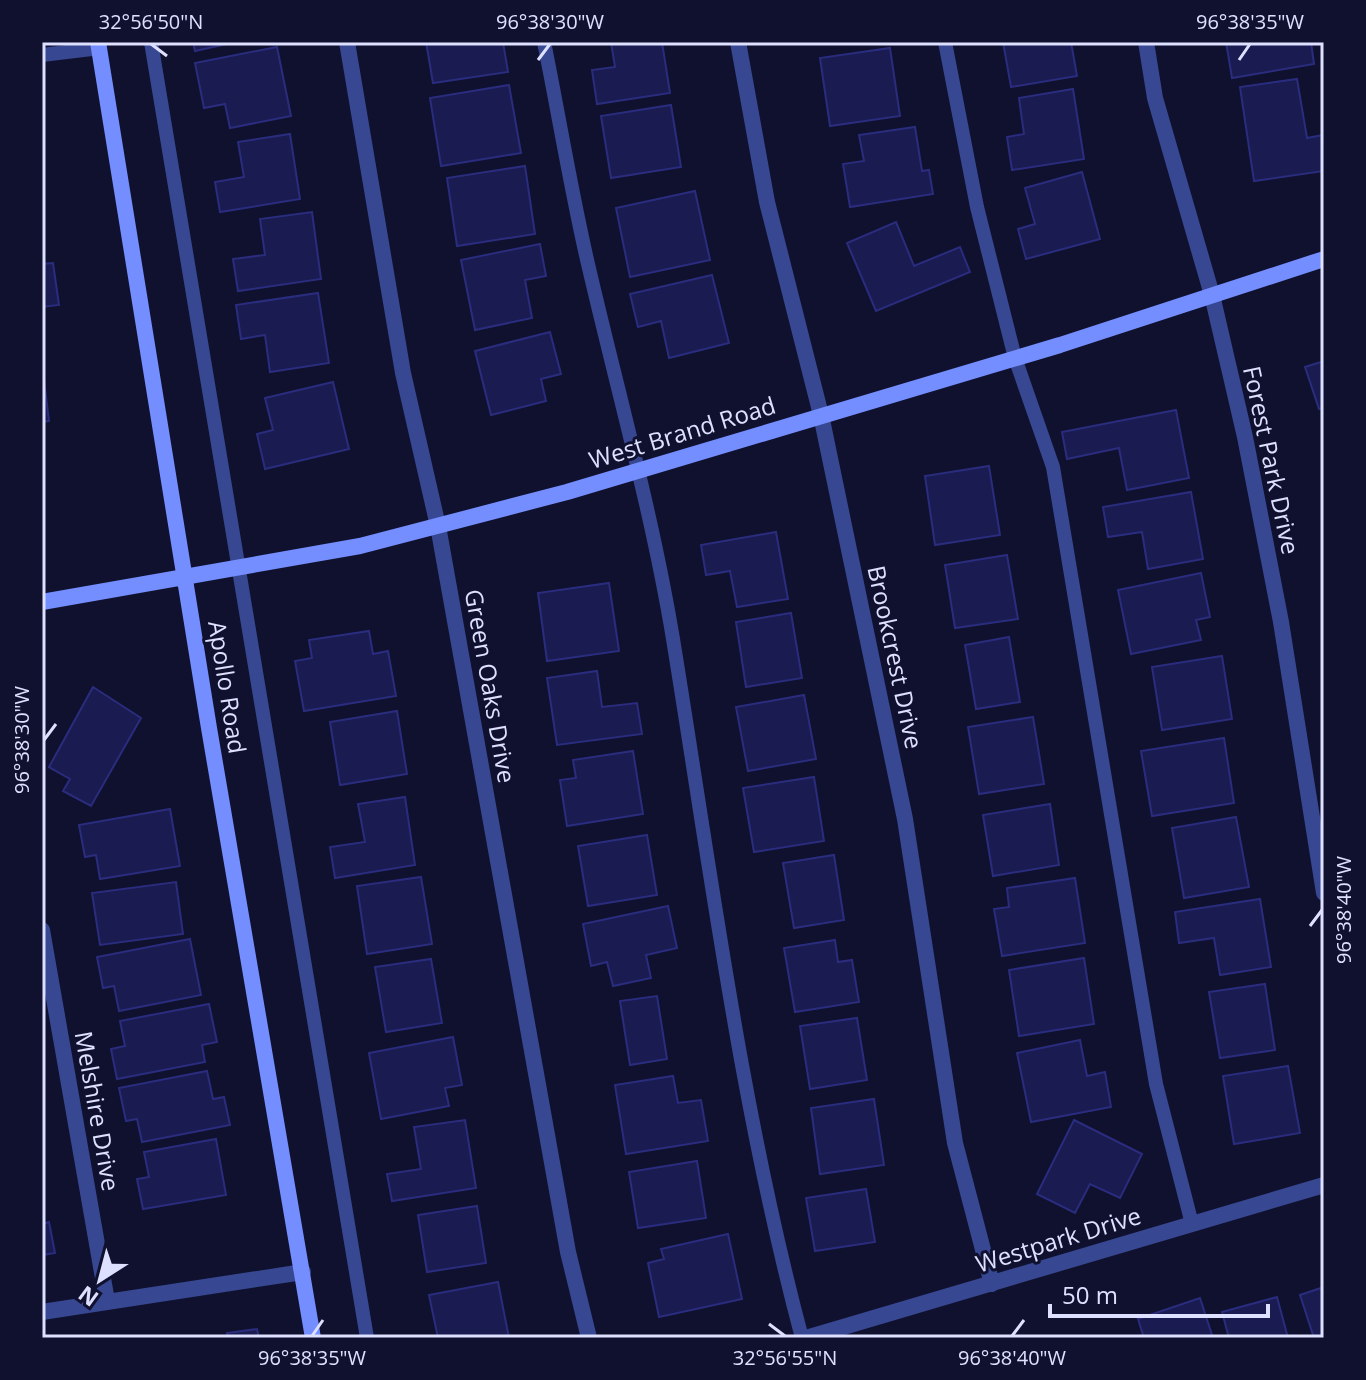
<svg xmlns="http://www.w3.org/2000/svg" width="1366" height="1380" font-family="'Open Sans',sans-serif">
  <rect width="100%" height="100%" fill="#10112e"/>
  <!-- building -->
  <path fill="#1a1b51" stroke="#2a2c7e" stroke-width="2" d="M193,42H236L195,51Z
    M426,42H503L508,72L433,83Z
    M611,42H662L670,93L597,104L592,70L615,67Z
    M1003,42H1071L1077,76L1011,87Z
    M1226,42H1311L1314,64L1232,78Z
    M277,47L291,116L230,128L225,104L204,108L195,63Z
    M890,48L900,116L830,126L820,58Z
    M1297,79L1307,138L1323,135L1324,171L1254,181L1240,87Z
    M509,85L521,153L441,166L430,98Z
    M1073,89L1084,159L1012,170L1007,137L1024,134L1019,98Z
    M671,105L681,167L611,178L601,116Z
    M915,127L922,171L929,170L933,194L850,207L843,164L864,161L859,135Z
    M290,134L300,199L220,212L215,182L244,177L238,142Z
    M525,166L535,234L457,246L447,178Z
    M1082,172L1100,239L1026,259L1018,229L1035,224L1025,188Z
    M695,191L710,260L630,277L616,208Z
    M312,212L321,279L238,291L233,259L265,255L260,219Z
    M896,222L914,266L960,247L970,272L876,311L847,243Z
    M540,244L546,276L525,280L532,318L475,330L461,260Z
    M53,263L59,305L42,307V264Z
    M712,275L729,343L669,358L661,321L638,327L630,294Z
    M318,293L329,363L270,372L265,335L241,339L236,305Z
    M550,332L561,374L541,379L546,401L491,415L475,351Z
    M1324,361V407L1319,409L1305,367Z
    M42,364L49,421L42,422Z
    M333,382L349,449L265,469L257,434L273,430L265,398Z
    M1176,410L1189,478L1127,490L1119,448L1067,459L1062,432Z
    M989,466L1000,535L935,545L925,476Z
    M1191,492L1203,559L1148,569L1142,532L1108,537L1103,507Z
    M776,532L788,599L737,607L730,571L706,575L701,545Z
    M1007,555L1018,619L955,628L945,565Z
    M1201,573L1210,617L1196,620L1201,640L1131,654L1118,590Z
    M609,583L619,651L547,661L538,593Z
    M791,613L802,678L746,687L736,622Z
    M369,631L373,654L388,651L396,696L304,711L295,661L312,658L309,640Z
    M1009,637L1020,702L976,709L965,645Z
    M1222,656L1232,719L1162,730L1152,667Z
    M597,671L602,707L637,703L642,734L557,745L547,678Z
    M93,687L141,718L91,806L63,791L70,779L49,767Z
    M804,695L816,759L748,771L736,707Z
    M397,711L407,774L340,785L330,722Z
    M1033,717L1044,784L979,794L968,727Z
    M1224,738L1234,803L1152,816L1141,751Z
    M633,751L643,814L567,826L560,780L576,778L573,760Z
    M814,777L824,841L754,852L743,788Z
    M405,797L415,865L335,878L330,847L365,842L358,804Z
    M1050,804L1059,865L993,876L983,815Z
    M170,809L180,866L100,879L96,855L85,857L79,825Z
    M1236,817L1249,887L1184,898L1172,828Z
    M647,835L657,895L588,906L578,846Z
    M834,855L844,920L794,928L783,863Z
    M421,877L432,944L367,954L357,886Z
    M1075,878L1085,943L1002,956L994,909L1009,907L1007,888Z
    M176,882L183,934L100,945L92,893Z
    M1260,899L1271,967L1220,975L1214,938L1179,943L1175,912Z
    M668,906L677,948L646,955L651,978L613,986L607,962L591,966L583,924Z
    M190,939L201,995L119,1011L114,986L103,988L97,957Z
    M835,940L838,962L852,960L859,1002L795,1012L784,948Z
    M1084,958L1094,1024L1019,1036L1009,970Z
    M431,959L442,1023L386,1032L375,967Z
    M1265,984L1275,1050L1220,1058L1209,992Z
    M657,996L667,1059L630,1065L620,1001Z
    M209,1004L217,1042L202,1045L205,1062L117,1079L111,1049L125,1046L120,1021Z
    M857,1018L867,1080L810,1089L800,1026Z
    M453,1037L462,1085L445,1088L449,1106L381,1119L369,1053Z
    M1080,1040L1087,1076L1105,1072L1111,1107L1031,1122L1017,1053Z
    M1288,1066L1300,1133L1234,1144L1223,1076Z
    M207,1071L213,1099L224,1097L230,1125L142,1142L137,1119L126,1121L119,1088Z
    M673,1076L678,1103L701,1100L708,1141L626,1154L615,1085Z
    M874,1099L884,1165L820,1174L811,1108Z
    M465,1120L476,1188L392,1201L387,1174L421,1169L414,1127Z
    M1074,1120L1142,1154L1120,1198L1090,1184L1075,1213L1037,1194Z
    M216,1139L226,1195L143,1209L137,1179L149,1177L144,1152Z
    M697,1161L706,1218L638,1228L629,1172Z
    M866,1189L875,1242L815,1251L806,1198Z
    M477,1206L486,1263L427,1272L418,1215Z
    M49,1222L55,1253L42,1255V1224Z
    M728,1234L742,1299L659,1317L648,1263L664,1259L661,1249Z
    M498,1282L509,1338H438L429,1295Z
    M1324,1287V1338H1314L1300,1295Z
    M1277,1297L1288,1338H1229L1222,1312Z
    M1200,1298L1213,1338H1144L1138,1319Z
    M257,1329L259,1338H228L227,1333Z"/>
  <g fill="none" stroke-linecap="round" stroke-linejoin="round">
    <!-- lane -->
    <path stroke="#374791" stroke-width="14" d="M151,42L367,1338
      M544,42C559,116 571,191 588,264C617,389 652,512 673,639C711,873 741,1109 802,1338
      M945,42L977,207L1015,358L1053,467L1156,1084L1192,1224
      M42,55L100,48"/>
    <!-- street -->
    <path stroke="#374791" stroke-width="16" d="M347,42L403,373L438,526L568,1252L589,1338
      M738,42L767,202L821,415L905,819L955,1143L992,1284
      M1146,42L1155,98L1212,295L1245,437L1281,622L1324,893
      M42,930L107,1301
      M42,1312L303,1272
      M806,1338L1324,1185"/>
    <!-- secondary -->
    <path stroke="#748eff" stroke-width="16" d="M98,42L209,728L313,1338
      M42,602L360,546L567,492L1060,345L1324,259"/>
  </g>
  <!-- ticks -->
  <path fill="none" stroke="#dde0ff" stroke-width="3" d="M151,44L167,56M538,60L550,44M1239,60L1250,44M44,740L56,724M1310,926L1322,910M769,1324L785,1336M312,1336L323,1320M1012,1336L1024,1320"/>
  <g text-anchor="middle" dominant-baseline="central" stroke-width="6" stroke-linejoin="round" paint-order="stroke">
    <!-- street labels -->
    <g font-size="24" fill="#dde0ff" stroke="#10112e">
      <text transform="translate(682 432) rotate(-17)">West Brand Road</text>
      <text transform="translate(1272 460) rotate(78)">Forest Park Drive</text>
      <text transform="translate(896 657) rotate(78)">Brookcrest Drive</text>
      <text transform="translate(491 686) rotate(80)">Green Oaks Drive</text>
      <text transform="translate(228 687) rotate(81)">Apollo Road</text>
      <text transform="translate(98 1111) rotate(80)">Melshire Drive</text>
      <text transform="translate(1058 1239) rotate(-17)">Westpark Drive</text>
    </g>
  </g>
  <!-- border -->
  <rect width="1366" height="1380" fill="none" stroke="#10112e" stroke-width="88"/>
  <!-- north arrow -->
  <g transform="translate(100 1280) rotate(216)" stroke="#10112e" stroke-width="6" paint-order="stroke">
  <path d="M0-6L14 30L0 20L-14 30Z" fill="#dde0ff"/>
  <text y="-12" font-size="22" font-weight="bold" text-anchor="middle" fill="#dde0ff">N</text>
  </g>
  <!-- scale -->
  <path d="M1050 1304v12h218v-12" fill="none" stroke="#dde0ff" stroke-width="4"/>
  <text x="1062" y="1304" font-size="24" fill="#dde0ff" stroke="#10112e" stroke-width="6" paint-order="stroke">50 m</text>
  <rect x="44" y="44" width="1278" height="1292" fill="none" stroke="#dde0ff" stroke-width="3"/>
  <g font-size="20" text-anchor="middle" fill="#dde0ff">
    <text x="151" y="29">32°56'50"N</text>
    <text x="550" y="29">96°38'30"W</text>
    <text x="1250" y="29">96°38'35"W</text>
    <text transform="translate(22 740) rotate(-90)" y="7">96°38'30"W</text>
    <text transform="translate(1344 910) rotate(-90)" y="7">96°38'40"W</text>
    <text x="312" y="1365">96°38'35"W</text>
    <text x="785" y="1365">32°56'55"N</text>
    <text x="1012" y="1365">96°38'40"W</text>
  </g>
</svg>
